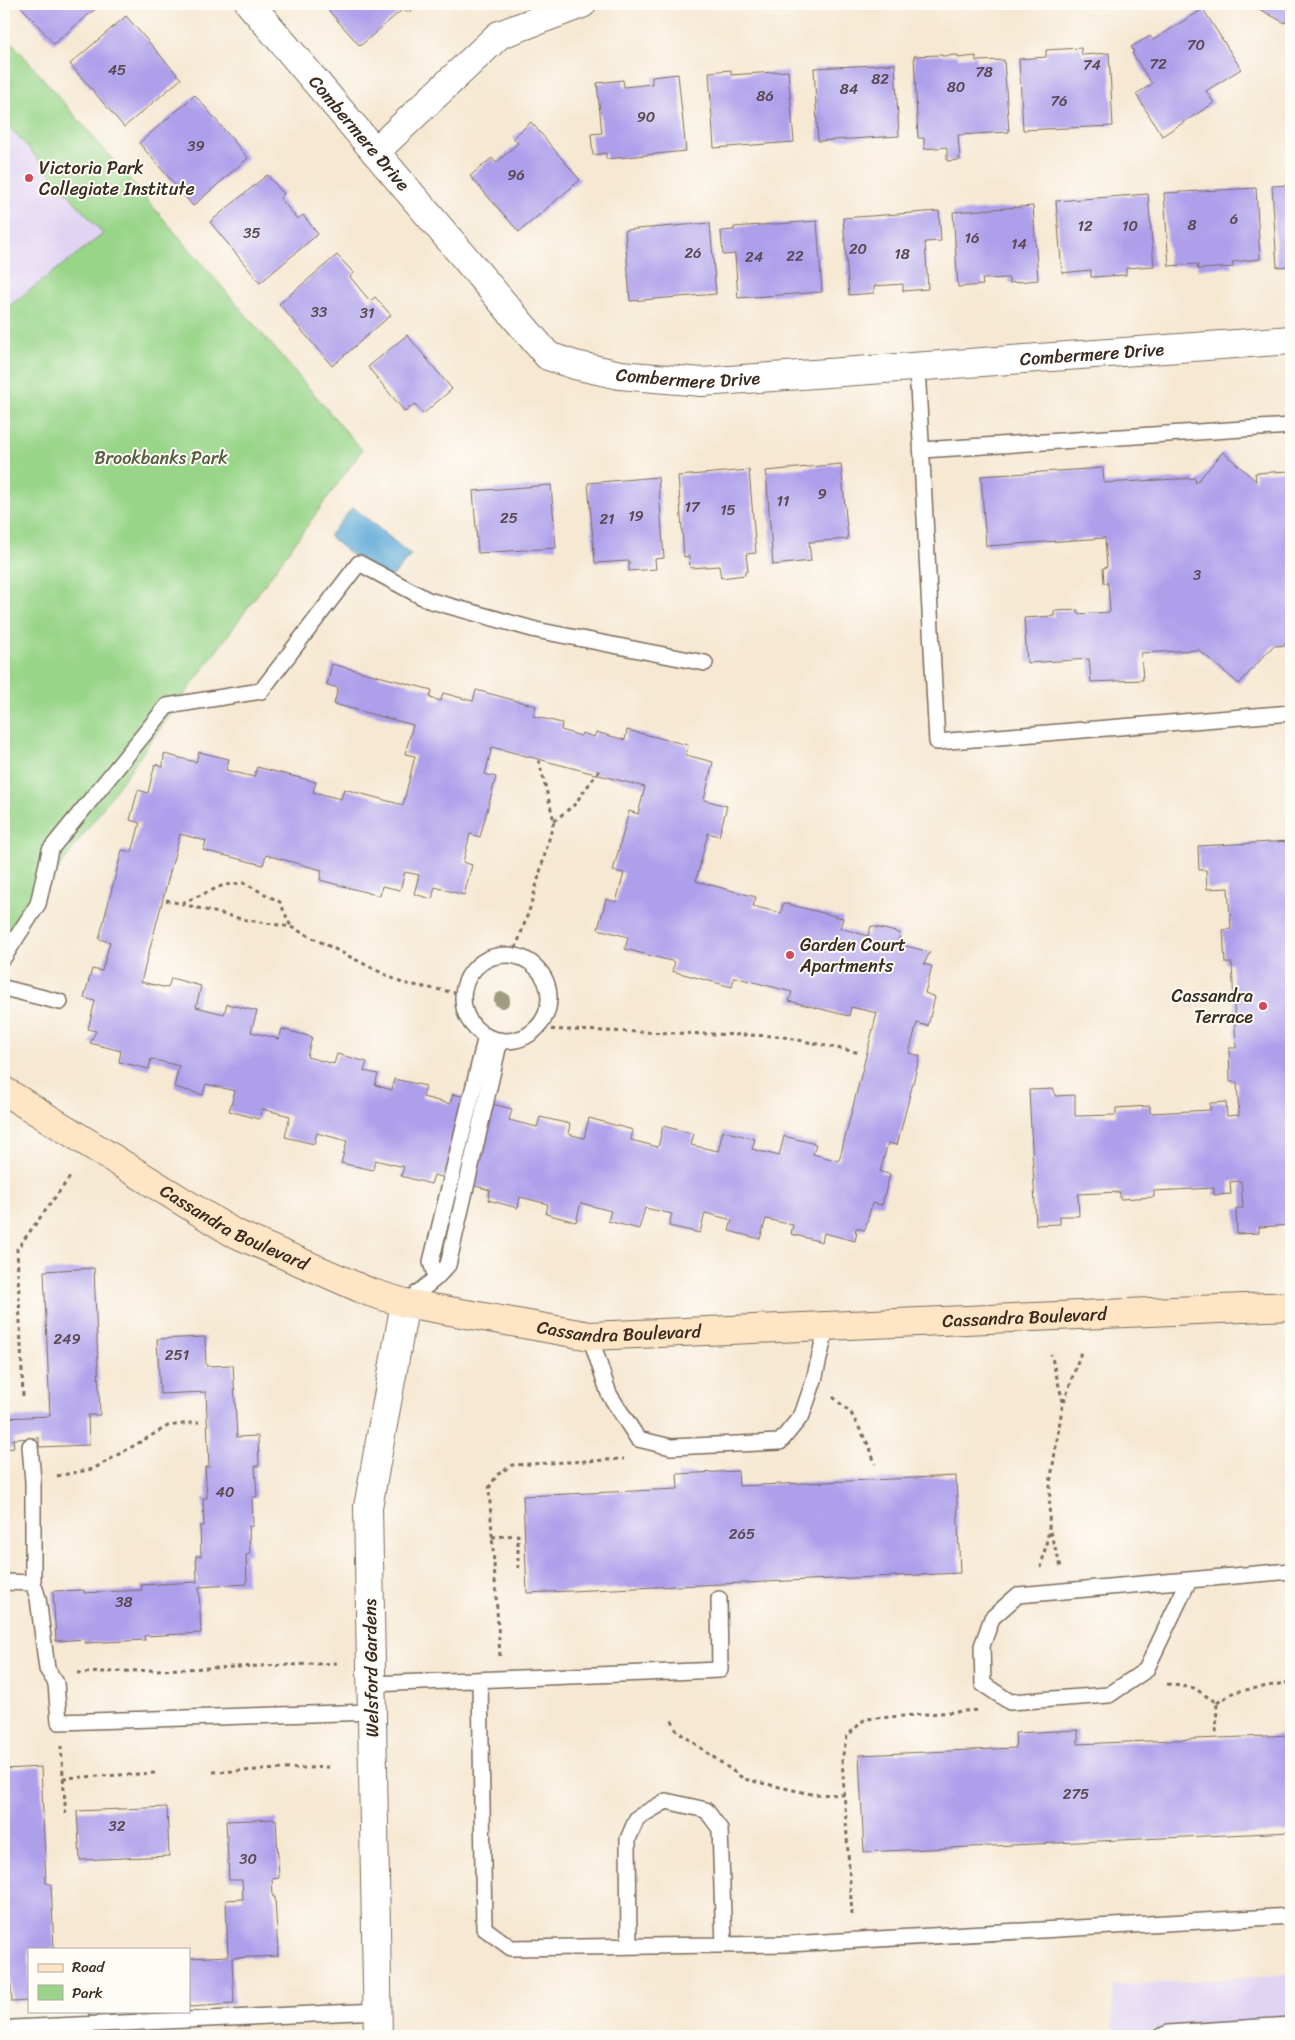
<svg xmlns="http://www.w3.org/2000/svg" width="1295" height="2040" font-family="Sriracha,sans-serif">
  <rect width="100%" height="100%" fill="#fdfcf7"/>
  <filter id="ink" filterUnits="userSpaceOnUse"><feTurbulence type="fractalNoise" baseFrequency=".02" numOctaves="2"/><feDisplacementMap in="SourceGraphic" scale="10" xChannelSelector="R" yChannelSelector="G"/><feConvolveMatrix kernelMatrix="1 2 1 2 8 2 1 2 1" color-interpolation-filters="sRGB"/></filter>
  <filter id="wash" filterUnits="userSpaceOnUse"><feTurbulence type="fractalNoise" baseFrequency=".0096" numOctaves="4" result="noise"/><feDisplacementMap in="SourceGraphic" scale="20" xChannelSelector="R" yChannelSelector="G"/><feGaussianBlur stdDeviation="1.12" result="paint"/><feColorMatrix in="noise" values="0 0 0 0 0 0 0 0 0 0 0 0 0 0 0 0 0 1.4 0 .05"/><feComposite in="paint" operator="in"/></filter>
  <g filter="url(#wash)">
    <rect width="100%" height="100%" fill="#f6e8d2"/>
    <!-- built -->
    <path fill="#e1d4f3" d="M4,121L103,234L4,310Z
      M1291,1974V2036H1113V1986Z"/>
    <!-- green -->
    <path fill="#99d589" stroke="#6a8054" d="M4,33L362,450L4,944V310L103,234L4,120Z"/>
    <!-- water -->
    <path fill="#5faad7" stroke="#4d6a7a" d="M353,507L411,555L386,584L329,536Z"/>
    <g id="blocks">
      <!-- building -->
      <path fill="#ae9feb" fill-rule="evenodd" d="M19,4H101L54,44Z
        M323,4H418L408,13L404,8L360,46Z
        M1250,4H1291V11L1285,23Z
        M1203,9L1241,69L1206,91L1214,103L1162,136L1136,94L1152,84L1132,53L1134,52L1131,47L1150,36L1153,40Z
        M126,16L181,79L124,127L70,64Z
        M1081,48L1082,55L1109,53L1113,126L1023,130L1019,59L1046,57V50Z
        M942,55V56L958,55V58L976,56V61L1004,60L1009,132L958,135L960,160L947,161V147L924,149V138H918L914,56Z
        M895,64L899,136L818,141L814,68Z
        M731,70V75L788,71L794,142L714,148L709,72Z
        M678,74L686,151L606,159V153L593,155L591,134L602,133L597,83L623,80L624,87L652,84V77Z
        M195,95L248,158L193,206L139,143Z
        M531,122L580,180L519,232L470,176L492,158L496,163L518,143L513,138Z
        M267,175L284,194L280,198L297,219L303,215L318,234L260,283L210,222Z
        M1291,185V266L1277,267L1272,186Z
        M1256,188L1260,259L1232,262L1233,267L1198,269L1197,264L1169,266L1164,193Z
        M1148,194L1154,266L1126,268V275L1091,277V270L1062,273L1056,201Z
        M1033,206L1038,280L1009,283V278L982,279L983,285L958,287L953,212Z
        M939,211L941,241L925,242L928,289L903,291V284L874,286V293L849,295L843,218Z
        M817,221L822,292L738,298L735,254L723,255L721,231L734,230V227Z
        M710,223L716,294L630,301L625,230Z
        M337,255L354,273L350,277L370,301L375,297L391,315L332,366L279,304Z
        M407,335L452,389L423,414L415,404L405,412L368,367Z
        M1223,452L1256,481L1255,473L1291,471V645L1273,646L1239,684L1199,650L1141,653L1143,680L1091,682L1089,659L1027,663L1024,618L1054,616V611L1078,610V614L1110,612L1108,583H1104L1103,568L1107,567L1105,538L986,546L981,476L1103,468L1104,483L1195,478L1196,483Z
        M841,464L848,539L809,542L811,561L773,565L766,471Z
        M749,470L756,553L746,554L748,571H745V575L721,578L719,566L690,568L689,556L684,557L678,476Z
        M658,477L664,558L655,559L656,569L629,571V561L595,563L588,483Z
        M551,485L556,548L478,553L473,491Z
        M332,664L432,690L430,698L441,701L443,693L473,701L476,690L536,706L533,716L562,723L561,730L581,736L582,733L594,737L596,732L625,740L627,730L688,745L686,755L713,762L704,800L727,806L719,836L708,833L696,881L756,897L753,906L781,913L783,903L843,918L840,928L868,936L871,926L900,933L898,944L930,952L924,964L932,966L925,993L935,997L928,1026L917,1023L909,1053L920,1056L897,1145L888,1143L880,1172L890,1174L882,1205L872,1203L865,1230L856,1228L855,1232L857,1233L855,1241L824,1233L822,1242L791,1234L793,1225L766,1219L760,1239L729,1231L732,1220L705,1213L700,1233L669,1226L672,1214L645,1208L639,1229L608,1221L611,1211L581,1203L576,1222L546,1214L548,1204L520,1197L518,1208L488,1200L490,1190L434,1175L431,1184L401,1176L404,1167L375,1160L373,1170L341,1163L347,1141L317,1133L314,1144L285,1137L290,1116L262,1109L259,1119L229,1111L235,1091L206,1084L203,1095L174,1087L179,1066L151,1059L149,1069L119,1062L121,1051L90,1043L96,1031L88,1029L95,1001L84,998L92,969L102,971L110,942L99,939L122,850L132,852L140,823L130,820L138,790L148,793L155,764L163,767L164,754L196,762L199,752L229,759L226,770L254,777L257,767L316,782L313,792L341,799L344,789L403,805L415,756L405,754L413,725L334,704L338,688L327,685ZM492,747L645,787L638,814L629,811L613,871L624,873L616,902L606,899L598,929L628,937L625,949L675,962L672,971L732,987L734,977L792,992L789,1001L849,1016L851,1007L877,1013L839,1161L813,1154L816,1144L784,1136L779,1156L752,1149L755,1139L723,1131L718,1151L691,1145L694,1134L663,1126L658,1147L631,1140L633,1130L589,1118L584,1138L568,1134L570,1124L540,1117L537,1127L509,1120L512,1109L453,1094L450,1104L423,1097L426,1086L394,1079L392,1090L375,1085L378,1074L364,1071L367,1062L337,1054L334,1064L307,1057L312,1037L282,1029L279,1039L251,1032L257,1011L227,1004L224,1014L196,1007L201,986L171,978L168,988L141,982L180,834L206,841L203,850L263,865L266,855L322,870L320,880L380,896L382,886L400,890L405,872L419,875L414,894L432,899L435,887L464,895L472,865L463,862L470,834L480,837L496,777L485,774Z
        M1291,841V1225L1259,1227V1233L1237,1234L1236,1208H1243L1241,1181L1230,1182L1231,1194L1214,1195V1188L1154,1191V1197L1120,1199V1192L1078,1194L1079,1216H1060V1224L1036,1225L1029,1090L1054,1089L1055,1096L1075,1095V1116L1116,1115V1108L1150,1106V1113L1210,1110V1103L1226,1102L1227,1116L1239,1115L1237,1082H1230L1229,1048H1236L1232,963H1225L1223,930L1231,929L1228,888L1207,889L1206,870H1199L1198,846Z
        M94,1268L100,1415H88L89,1445L39,1447V1438L13,1439L14,1448L4,1449V1418L50,1416L44,1271Z
        M205,1337L206,1366L233,1365L237,1437L258,1436L259,1466H255L257,1497H252L253,1526H249L250,1554L246,1555L247,1584L199,1587L201,1633L144,1636L145,1640L85,1643V1639L56,1641L53,1591L84,1590V1593L142,1590L141,1585L197,1582L196,1556H201L200,1526H204L203,1498H207L205,1467H209L206,1392L160,1394L157,1339Z
        M738,1471L739,1486L956,1476L960,1573L527,1593L523,1496L678,1489L677,1474Z
        M1078,1730V1744L1291,1735V1832L864,1852L859,1755L1016,1748L1015,1733Z
        M41,1767L46,1883L51,1884L54,1949H29V2001L12,2002L10,1974H5L4,1943V1769Z
        M167,1807L169,1856L80,1860L77,1811Z
        M276,1819L279,1878L272,1879L273,1897H275L278,1956L232,1958L234,2004L189,2007V1958L228,1956L226,1900L243,1899L242,1880H229L226,1821Z
        M88,2011H148V2013L89,2016Z"/>
    </g>
  </g>
  <g filter="url(#ink)">
    <use href="#blocks" fill-opacity="0" stroke="#7c6c5d" stroke-width="1"/>
    <g fill="none" stroke-linecap="round" stroke-linejoin="round">
      <!-- lane casing -->
      <g stroke="#7c6c5d" stroke-width="18">
        <path id="lane" d="M917,367L937,742L1291,713
          M922,450L1291,426
          M463 998a43 43 0 1 1 86 0a43 43 0 1 1-86 0Z
          M4,957L38,904L50,850L167,706L261,691L359,563L428,600L536,630L705,663
          M4,988L60,1002
          M436,1278L431,1262L486,1036
          M405,1303L436,1278L448,1265L500,1040
          M590,1336L609,1394L638,1439L671,1447L780,1442L802,1415L814,1380L827,1325
          M1189,1580L1146,1670L1109,1695L1010,1702L983,1684L982,1646L992,1618L1018,1595L1291,1571
          M4,1582L33,1583V1481L30,1446
          M33,1583L38,1598L47,1669L56,1683L59,1722L372,1712
          M480,1680L484,1928L511,1948L788,1944L1291,1916
          M371,1684L720,1670L719,1599
          M629,1946L628,1839L637,1818L666,1801L706,1810L720,1829L724,1945
          M13,2028L378,2011
          M1162,2036L1168,2033L1291,2025"/>
      </g>
      <!-- street casing -->
      <g stroke="#7c6c5d" stroke-width="30">
        <g id="street">
          <path id="s1" d="M250,4L548,356L575,365L620,375L702,382L1291,340"/>
          <path d="M375,152L499,35L582,4"/>
          <path d="M378,2036L368,1507L405,1303"/>
        </g>
      </g>
      <!-- secondary casing -->
      <g stroke="#7c6c5d" stroke-width="30">
        <g id="secondary">
          <path id="s2" d="M4,1091L232,1232L369,1292L405,1303L590,1336L1291,1306"/>
        </g>
      </g>
      <!-- path -->
      <path stroke="#7c6c5d" stroke-width="3" stroke-dasharray="4 4" stroke-linecap="butt" d="M554,821L574,805L601,768
        M166,900L242,919L291,927L402,983L463,994
        M182,903L224,885L244,883L280,902L291,927
        M513,956L531,905L554,821L538,757
        M535,1029L779,1036L861,1053
        M23,1396L17,1249L70,1177
        M833,1397L851,1413L870,1448L875,1464
        M1064,1402L1081,1352
        M57,1476L93,1469L168,1426L199,1422
        M1050,1532L1061,1567
        M492,1537L518,1535V1568
        M1041,1568L1049,1530L1050,1484L1063,1402L1051,1354
        M500,1656L489,1488L497,1475L512,1465L624,1459
        M77,1673L340,1663
        M1167,1684L1194,1688L1217,1703L1216,1734
        M1217,1703L1234,1692L1291,1682
        M672,1720L677,1731L744,1779L811,1794L845,1795
        M61,1746L66,1818
        M213,1772L330,1767
        M63,1778L157,1773
        M852,1915L842,1759L847,1736L865,1719L978,1710"/>
      <!-- lane -->
      <use href="#lane" stroke="#fff" stroke-width="15"/>
      <!-- street -->
      <use href="#street" stroke="#fff" stroke-width="28"/>
      <!-- secondary -->
      <use href="#secondary" stroke="#fde5c5" stroke-width="28"/>
    </g>
    <!-- trees -->
    <circle fill="#9f9c81" cx="502" cy="1000" r="8"/>
  </g>
  <!-- markers -->
  <g fill="#d1495b" stroke="#fdfcf7" stroke-width="2">
    <circle cx="29" cy="178" r="5"/>
    <circle cx="790" cy="955" r="5"/>
    <circle cx="1263" cy="1006" r="5"/>
  </g>
  <g text-anchor="middle" dominant-baseline="central" stroke-width="4" stroke-linejoin="round" paint-order="stroke">
    <!-- number labels -->
    <g font-size="15" fill="#584751">
      <text x="1196" y="45">70</text>
      <text x="1158" y="64">72</text>
      <text x="1092" y="65">74</text>
      <text x="117" y="70">45</text>
      <text x="984" y="72">78</text>
      <text x="880" y="79">82</text>
      <text x="956" y="87">80</text>
      <text x="849" y="89">84</text>
      <text x="765" y="96">86</text>
      <text x="1059" y="101">76</text>
      <text x="646" y="117">90</text>
      <text x="196" y="146">39</text>
      <text x="516" y="175">96</text>
      <text x="1234" y="219">6</text>
      <text x="1192" y="225">8</text>
      <text x="1085" y="226">12</text>
      <text x="1130" y="226">10</text>
      <text x="252" y="233">35</text>
      <text x="972" y="238">16</text>
      <text x="1019" y="244">14</text>
      <text x="858" y="249">20</text>
      <text x="693" y="253">26</text>
      <text x="902" y="254">18</text>
      <text x="795" y="256">22</text>
      <text x="754" y="257">24</text>
      <text x="319" y="312">33</text>
      <text x="367" y="313">31</text>
      <text x="822" y="494">9</text>
      <text x="783" y="501">11</text>
      <text x="692" y="507">17</text>
      <text x="728" y="510">15</text>
      <text x="636" y="516">19</text>
      <text x="509" y="518">25</text>
      <text x="607" y="519">21</text>
      <text x="1197" y="575">3</text>
      <text x="67" y="1339">249</text>
      <text x="177" y="1355">251</text>
      <text x="225" y="1492">40</text>
      <text x="742" y="1534">265</text>
      <text x="124" y="1602">38</text>
      <text x="1076" y="1794">275</text>
      <text x="117" y="1826">32</text>
      <text x="248" y="1859">30</text>
    </g>
    <!-- street labels -->
    <g font-size="18" fill="#3b2a1e" stroke="#fdfcf7">
      <text stroke="none"><textPath href="#s1" startOffset="169">Combermere Drive</textPath></text>
      <text stroke="none"><textPath href="#s1" startOffset="1009">Combermere Drive</textPath></text>
      <text stroke="none"><textPath href="#s1" startOffset="604">Combermere Drive</textPath></text>
      <text stroke="none"><textPath href="#s2" startOffset="268">Cassandra Boulevard</textPath></text>
      <text stroke="none"><textPath href="#s2" startOffset="1078">Cassandra Boulevard</textPath></text>
      <text stroke="none"><textPath href="#s2" startOffset="672">Cassandra Boulevard</textPath></text>
      <text transform="translate(371 1668) rotate(-91)">Welsford Gardens</text>
    </g>
    <!-- poi labels -->
    <g font-size="18" fill="#3b2a1e" stroke="#fdfcf7" text-anchor="start">
      <text x="39" y="168">Victoria Park<tspan x="39" dy="21">Collegiate Institute</tspan></text>
      <text x="800" y="945">Garden Court<tspan x="800" dy="21">Apartments</tspan></text>
      <text x="1253" y="996" text-anchor="end">Cassandra<tspan x="1253" dy="21">Terrace</tspan></text>
    </g>
    <!-- park labels -->
    <g font-size="18" fill="#575d3e" stroke="#fdfcf7">
      <text x="161" y="458">Brookbanks Park</text>
    </g>
  </g>
  <!-- margin -->
  <rect width="1295" height="2040" fill="none" stroke="#fdfcf7" stroke-width="20"/>
  <!-- legend -->
  <rect x="28" y="1948" width="162" height="65" fill="#fdfcf7" stroke="#afa8a0"/>
  <rect x="38" y="1964" width="25" height="8" fill="#fde5c5" stroke="#afa8a0"/>
  <text x="72" y="1972" font-size="15" fill="#3b2a1e">Road</text>
  <rect x="38" y="1985" width="25" height="15" fill="#99d589" stroke="#afa8a0"/>
  <text x="72" y="1998" font-size="15" fill="#3b2a1e">Park</text>
</svg>
